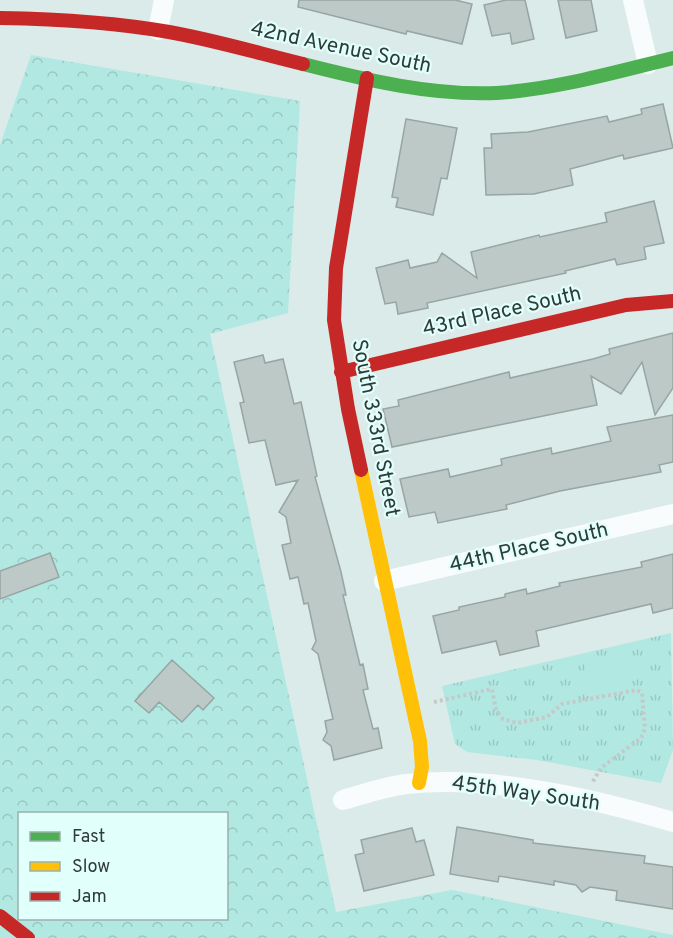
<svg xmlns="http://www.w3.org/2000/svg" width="673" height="938" font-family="Overpass,sans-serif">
  <defs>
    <pattern id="grass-tufts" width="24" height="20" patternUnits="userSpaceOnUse" patternTransform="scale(1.5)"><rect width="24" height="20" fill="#b2e8e2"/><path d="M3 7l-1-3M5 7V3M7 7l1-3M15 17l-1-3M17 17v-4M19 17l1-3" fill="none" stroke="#99c8c3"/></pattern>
    <pattern id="forest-crowns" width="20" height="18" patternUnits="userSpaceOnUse" patternTransform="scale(1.5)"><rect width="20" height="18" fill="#b2e8e2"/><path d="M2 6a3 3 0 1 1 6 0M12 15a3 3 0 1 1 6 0" fill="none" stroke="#99c8c3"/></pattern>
  </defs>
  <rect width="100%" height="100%" fill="#daebe9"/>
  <!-- grass -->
  <path fill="url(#grass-tufts)" d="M671,633L673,750L661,783L537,760L467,752L455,744L442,686Z"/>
  <!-- forest -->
  <path fill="url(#forest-crowns)" fill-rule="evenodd" d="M31,55L300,101L288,313L210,334L336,912L452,890L673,935V938H0V145ZM20,814H226V918H20Z"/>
  <!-- pitch -->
  <path fill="#b2e8e2" d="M624,655L629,683L589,690L584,663Z"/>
  <!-- building -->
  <path fill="#bcc9c7" stroke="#97a5a3" stroke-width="1.5" d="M299,0H455L472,4L462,44L407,31L406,34L298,7Z
    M506,0H525L534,39L512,44L510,33L492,36L484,5Z
    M558,0H591L597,31L566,38Z
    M663,104L673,148L624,159L623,155L570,169L573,185L534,194L486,195L484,148H492L491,134L528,132L607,116L609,122L642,114L641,109Z
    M406,119L457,128L447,179L441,178L433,215L396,207L398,198L392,197Z
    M654,201L664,243L644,247L646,259L617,265L615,259L565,271L566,273L427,303L428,308L398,314L396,302L385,304L376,268L408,260L410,268L437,262L442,253L477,278L471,252L539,235L540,237L607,222L605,213Z
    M673,333V388L655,415L642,362L621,394L591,376L597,405L392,447L383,409L399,406L398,400L509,372L510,378L593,359L610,354L609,349Z
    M263,355L265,363L283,359L294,404L301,402L317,476L315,477L341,572L346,595H343L360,665L363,664L368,689L363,690L373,729L378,728L382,748L334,760L331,746L323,740L327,732L325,721L333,719L318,654L312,649L316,641L308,603L304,604L298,577L290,579L282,545L291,543L286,517L279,512L298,480L276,485L265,440L249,443L240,403L244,402L234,362Z
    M673,415V462L659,465L661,472L560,491L506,505L507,509L438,523L435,512L409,517L400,479L448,469L450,477L502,465L501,459L551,448L552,454L611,441L607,427Z
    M50,553L59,577L0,599V571Z
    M673,554V608L653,613L651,604L536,631L539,646L500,655L496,641L442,653L433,616L459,610V607L505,597V594L526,589L527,594L560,586L559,583L642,567L641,562Z
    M172,660L214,698L203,710L198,705L182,722L159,702L149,713L135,701Z
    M457,827L533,840V843L645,856L644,863L673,867V909L616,900L617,891L590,887L582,892L576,885L554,881V885L499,876L498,882L450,874Z
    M412,828L416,842L424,840L434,875L364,891L355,855L364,853L361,840Z"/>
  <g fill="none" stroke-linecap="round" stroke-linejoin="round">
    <!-- path -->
    <path stroke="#c3cac9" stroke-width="4" stroke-dasharray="3 3" stroke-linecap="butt" d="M434,702L492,689L496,710L503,719L517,723L547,717L562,704L637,690L642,693L645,729L641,738L601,768L592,783"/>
    <!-- street -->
    <path stroke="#f9fcfc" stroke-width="20" d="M633,0L648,64
      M158,30L164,0
      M384,581L673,514
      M343,800C364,794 384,787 406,784C490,775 592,798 673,822"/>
    <!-- fast -->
    <path stroke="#4caf50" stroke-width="14" d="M303,64C366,80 432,96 497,93C557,89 615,72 673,58"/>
    <!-- slow -->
    <path stroke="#ffc107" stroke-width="14" d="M361,470L420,741L422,767L419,783"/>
    <!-- jam -->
    <path stroke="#c62828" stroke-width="14" d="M0,18C57,19 113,22 169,32C214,40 258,53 303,64
      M341,372L626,305L673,301
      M361,470L348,409L334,320L336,268L367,78
      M0,916L28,938"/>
  </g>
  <g text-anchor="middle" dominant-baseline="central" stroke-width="4.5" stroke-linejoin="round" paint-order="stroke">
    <!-- street labels -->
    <g font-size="21" fill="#2f3b39" stroke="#e1fffb">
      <text transform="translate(341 48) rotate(12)">42nd Avenue South</text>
      <text transform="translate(502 312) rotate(-13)">43rd Place South</text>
      <text transform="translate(375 428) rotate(79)">South 333rd Street</text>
      <text transform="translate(529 548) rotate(-13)">44th Place South</text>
      <text transform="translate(526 794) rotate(8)">45th Way South</text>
    </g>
  </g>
  <!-- legend -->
  <rect x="18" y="812" width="210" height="108" fill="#e1fffb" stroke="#9ab1ad" stroke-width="1.5"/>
  <rect x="30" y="832" width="30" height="9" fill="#4caf50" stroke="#9ab1ad" stroke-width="1.5"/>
  <text x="72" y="842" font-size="18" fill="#2f3b39">Fast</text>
  <rect x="30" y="862" width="30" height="9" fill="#ffc107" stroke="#9ab1ad" stroke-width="1.5"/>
  <text x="72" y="872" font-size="18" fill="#2f3b39">Slow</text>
  <rect x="30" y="892" width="30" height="9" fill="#c62828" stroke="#9ab1ad" stroke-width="1.5"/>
  <text x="72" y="902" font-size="18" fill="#2f3b39">Jam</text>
</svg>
